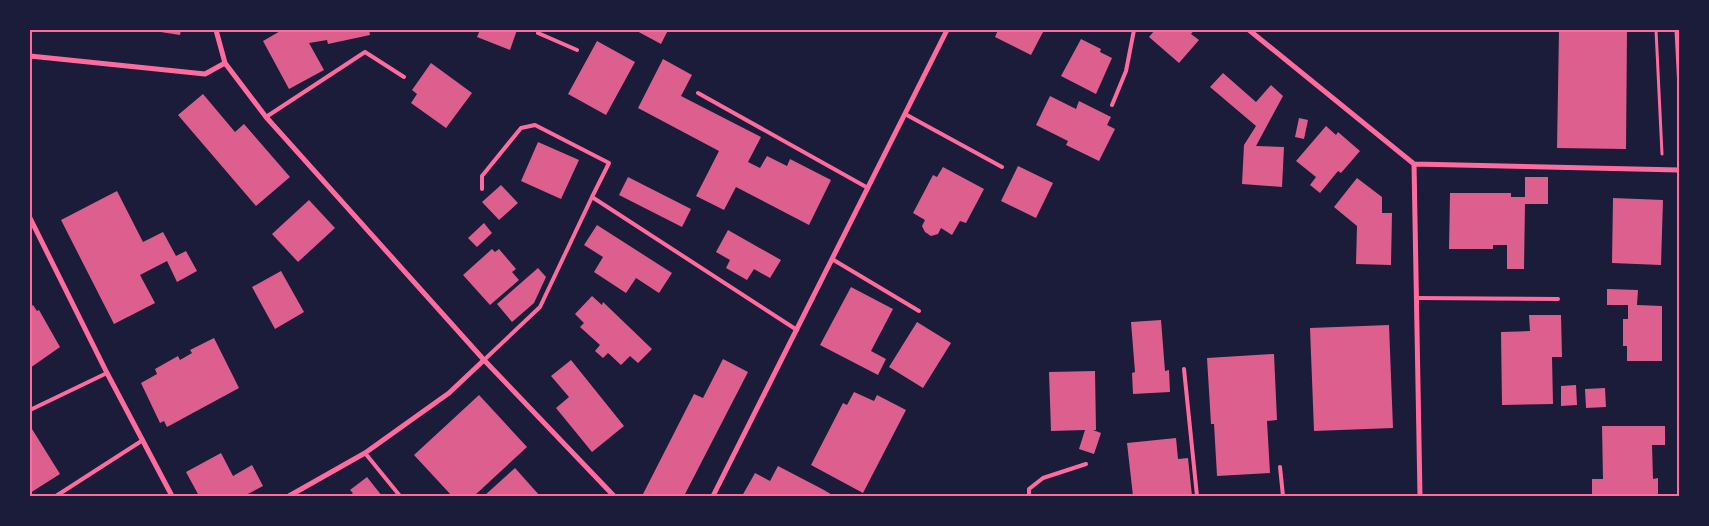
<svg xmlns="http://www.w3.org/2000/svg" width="1709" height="526" font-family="Lato,sans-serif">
  <rect width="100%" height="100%" fill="#1b1b3a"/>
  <!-- building -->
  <path fill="#dd5f8e" d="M148,30H181L180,35Z
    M282,30H369L370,35L328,44L327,40L309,43L324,70L289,89L263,41Z
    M480,30H517L510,50L477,37Z
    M635,30H668L661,44Z
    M998,30H1044L1031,55L995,37Z
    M1155,30H1194L1191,34L1199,40L1179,63L1149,37Z
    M1559,30H1627L1626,149L1557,148Z
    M1081,39L1101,49L1100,52L1112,58L1096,94L1061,76Z
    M597,41L635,62L606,115L568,94Z
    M663,59L692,75L681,96L761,137L748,162L760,168L767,156L787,166L790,159L831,180L809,225L736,187L724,210L696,196L719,151L638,108Z
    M431,63L472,93L446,128L411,103L417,94L412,90Z
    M1223,73L1256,102L1271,85L1283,96L1256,146L1284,147L1282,187L1242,184L1244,145L1256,126L1210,87Z
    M203,94L235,132L244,124L290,177L256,206L178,115Z
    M1050,96L1076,109L1079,101L1111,117L1107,125L1115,129L1099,161L1066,145L1068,141L1036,125Z
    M1299,118L1308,120L1304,139L1295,137Z
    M1326,126L1336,135L1338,132L1360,151L1341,173L1338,171L1320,193L1310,185L1316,177L1296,161Z
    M538,142L579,160L561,199L521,181Z
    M1018,166L1053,183L1036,218L1001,201Z
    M943,167L984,189L966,223L960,221L952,235L941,228L938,234L931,236L925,232L922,226L925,220L913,213L933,175L937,177Z
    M628,177L691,209L682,227L619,195Z
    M1525,177H1548V204H1525L1524,269H1507V245H1493V249H1449L1450,193H1511V197H1525Z
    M1357,178L1382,197V213H1392L1391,265L1356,264L1357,226L1334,207Z
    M501,185L518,203L499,220L482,202Z
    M117,191L143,242L163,232L176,256L186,251L197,271L177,282L167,261L140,275L155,303L114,324L61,220Z
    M1613,198L1663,200L1661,265L1612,263Z
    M309,200L335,228L298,262L272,234Z
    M484,223L492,233L477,247L468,238Z
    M597,225L672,273L659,293L636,278L626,293L594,272L603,257L584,245Z
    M728,230L781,260L770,278L754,269L747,280L726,268L730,260L716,252Z
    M492,249L495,252L499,249L516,269L512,272L519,280L490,305L463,275Z
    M538,268L546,277L534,303L512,322L497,304Z
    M281,271L304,312L275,329L252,287Z
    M851,287L893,309L871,351L886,359L878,375L820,345Z
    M1607,289L1638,290L1637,305L1662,306V361H1627V346H1623V319H1628V305H1607Z
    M592,296L602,305L603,302L652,349L638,363L630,356L621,365L608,353L603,358L595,351L600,345L580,327L584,323L575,314Z
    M33,305L37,311L39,310L60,347L30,368V307Z
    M1529,315H1561L1562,357H1552L1553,404L1502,405L1501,332L1530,331Z
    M1161,320L1165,371L1169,370L1170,392L1133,394L1132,373L1135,372L1131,322Z
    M917,322L951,343L923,388L889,367Z
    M1389,325L1393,428L1314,431L1310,328Z
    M214,338L239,388L167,427L164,421L160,423L141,383L157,374L155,369L178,356L180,360L192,353L190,350Z
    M1274,354L1277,420L1267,421L1270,473L1217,476L1214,424H1211L1207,358Z
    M723,359L748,372L684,496H642L694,394L703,398Z
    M571,360L624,426L592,452L556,408L569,397L551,376Z
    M1095,371L1096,430H1093L1101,433L1094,454L1079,449L1085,430L1051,431L1049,372Z
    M1576,385L1577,405L1561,406V386Z
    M1605,388L1606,407L1586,408L1585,389Z
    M854,392L874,401L877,395L906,410L863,493L811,465L843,403L847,405Z
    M479,395L527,447L474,496H452L414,455Z
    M1602,426H1665V445H1652L1653,479L1658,478V496H1592V479H1603Z
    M32,429L60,474L30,493V430Z
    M1176,438L1178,459L1188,458L1192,496H1133L1127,443Z
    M221,453L233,476L252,465L263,486L244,496H199L186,472Z
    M778,466L824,490L834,496H742L755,473L770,481Z
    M515,468L540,496H484Z
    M367,477L382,496H349L353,493L350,490Z"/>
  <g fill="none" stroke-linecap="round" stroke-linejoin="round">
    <!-- path -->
    <path stroke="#ff6b9d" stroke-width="3" d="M1656,30L1662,154
      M1676,30L1679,89"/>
    <!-- service -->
    <path stroke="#ff6b9d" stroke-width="4" d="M539,30L538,33L577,50
      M698,93L868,188
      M1112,105L1126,71L1134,30
      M905,114L1002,167
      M266,117L365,52L404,77
      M482,189V176L521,128L535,125L609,163L592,197L797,330
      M832,259L919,311
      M1416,298L1558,299
      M484,360L540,307L592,197
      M1184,369L1197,496
      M30,410L107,373
      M365,453L400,496
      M1280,467L1283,496
      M56,496L143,440
      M1029,496V489L1043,478L1086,464"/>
    <!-- minor -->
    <path stroke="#ff6b9d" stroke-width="5" d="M216,30L225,63L266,117L484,360L614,496
      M1249,30L1414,164L1420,496
      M30,56L205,74L225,63
      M1414,164L1679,170
      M30,218L107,373L172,496
      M289,496L365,453L449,393L484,360
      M713,496L947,30"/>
  </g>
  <!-- border -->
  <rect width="1709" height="526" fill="none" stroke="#1b1b3a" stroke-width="62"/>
  <rect x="31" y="31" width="1647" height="464" fill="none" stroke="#ff6b9d" stroke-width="2"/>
</svg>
